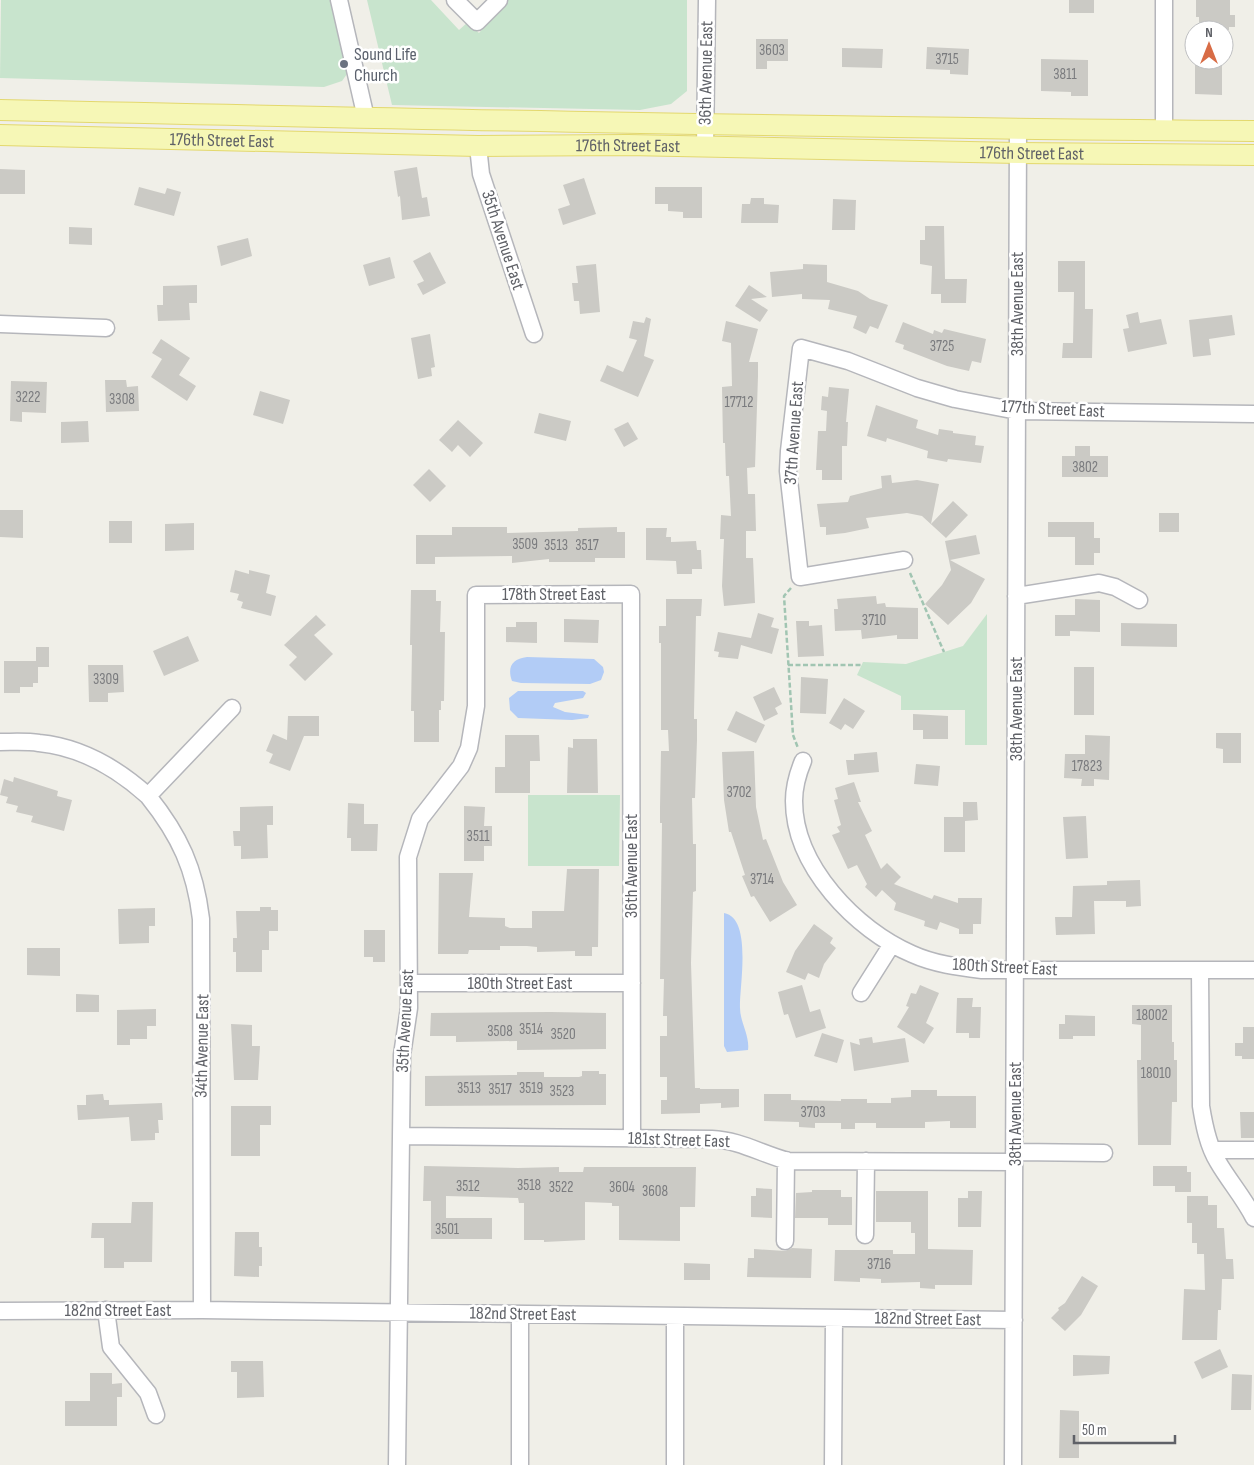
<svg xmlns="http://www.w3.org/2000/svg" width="1254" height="1465" font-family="'Sofia Sans Condensed',sans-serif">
  <rect width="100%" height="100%" fill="#f0efe8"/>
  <!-- green -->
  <path fill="#c8e4cd" d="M1,0H330L347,74L342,81L324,87L0,78Z
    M367,0H431L459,30L468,22L479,33L506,0H687V91L671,104L640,110L392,105Z
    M987,614V745H965V710H901V696L857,675L863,662L906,664L963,646Z
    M528,795H620L619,866H528Z"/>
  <!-- water -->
  <path fill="#b2ccf6" d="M527,657L594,659L603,667L604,672L601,680L590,684L521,683L512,681C507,667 512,659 527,657Z
    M518,691H583L586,693L583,698L555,703L553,707L565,712L589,715L588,718L572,720L518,718L510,710L509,698Z
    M724,913C753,918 739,988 740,1008C740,1022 750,1036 748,1050L727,1052L724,1046Z"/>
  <!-- building -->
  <path fill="#cbcac5" d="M1069,0H1094V13H1069Z
    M1196,0H1230V15H1235V27H1229V30H1199V17H1196Z
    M756,39H788V61H767V69H756Z
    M927,47L969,49L968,75L950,74V70L926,69Z
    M842,48L883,49L882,68L842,67Z
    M1041,59L1088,60V96H1071V92L1041,91Z
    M1195,60L1222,61V95L1195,94Z
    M417,167L422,198L427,197L430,216L402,220L400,196L398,197L394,171Z
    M0,169L25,170V194H0Z
    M584,178L596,214L563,225L558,209L570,205L563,185Z
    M139,187L165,194L167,188L181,192L174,216L134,205Z
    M655,187H702V218H683V212L668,211V204H655Z
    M751,198H764V204L779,205L778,223H741L742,204H750Z
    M833,199L856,200L855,230H832Z
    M925,226H944L945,279H967L966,303H941V294H931L932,266L920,264V240H925Z
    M69,227L92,228V245L69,244Z
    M248,238L252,256L221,266L217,246Z
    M430,252L446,283L423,295L417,284L424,281L413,261Z
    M390,257L395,278L369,286L363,265Z
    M1058,261H1085V309H1093L1092,358H1062L1063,343H1073L1074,292H1058Z
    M596,264L600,312L580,314L579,301H574L572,283H578L576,266Z
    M803,264L827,265V282L858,291L870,299L888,305L878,329L870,326L866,334L853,328L857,316L828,309L830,300L802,299V294L772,297L770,272L803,269Z
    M197,285V303H189L190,320L158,321L157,305H163V286Z
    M749,285L767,297L751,299L768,310L760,322L735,306Z
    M1138,312L1140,323L1161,319L1167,344L1128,352L1123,329L1129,328L1126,315Z
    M1232,315L1235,335L1209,339L1211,355L1193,357L1189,320Z
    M646,317L651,319L644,356L654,360L638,397L600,381L607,365L623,372L637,340L629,338L633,321L644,323Z
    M726,321L758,329L749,362H758V376L755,467L747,468L748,494H755L756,531H746V558H753L755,603L724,606L722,586L724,539H720L721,515L731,516L729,476H726L725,443H723L722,387L732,386L731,343L722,341Z
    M903,322L933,334L934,330L942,333L944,329L986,339L981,363L972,361L969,371L947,366L903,349L904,345L895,342Z
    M430,334L435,367L431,368L432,376L418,379L411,338Z
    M161,339L190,358L179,375L196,386L187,401L151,377L162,359L152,353Z
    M105,380H126L127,387L138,386L139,411L106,412Z
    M11,381L47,382L46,413L22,412V422L10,421Z
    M829,387L849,389L846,422H848L847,446H842V480H822V470H816L818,431H826L827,411L821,410L822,396L828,397Z
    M260,391L290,400L283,424L253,415Z
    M876,405L918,420L916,428L938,435L939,429L953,431V433L976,436L975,445L984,446L981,463L948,459L947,462L927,458L928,451L887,438L886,442L867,436Z
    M539,413L571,421L566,441L534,433Z
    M458,420L483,443L470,457L458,445L452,452L439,440Z
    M88,421L89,442L61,443V422Z
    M628,422L638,439L624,447L614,429Z
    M1075,446H1090V456H1108V477H1062V456H1075Z
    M429,469L446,486L430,502L413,485Z
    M891,475L892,483L917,480L939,484L931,524L953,501L968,515L946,538L922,516L907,513L866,518L869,528L845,533L826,535V527H820L817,504L848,502L850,496L882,488L881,476Z
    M0,510H23V538L0,537Z
    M1159,513H1179V532H1159Z
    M109,521H132V543H109Z
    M1048,522H1094V538H1100V553H1094V565H1075V537H1048Z
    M194,523V550L165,551V524Z
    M452,527H507V533L578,531V528L617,527V532H625V558H595V562H549V559L512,563V556L435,557V564H416V535H452Z
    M646,528H667L666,537H671V542L696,541L697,550H701L702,569H692V574H677L676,561L646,560Z
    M976,535L980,554L950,560L985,579L971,603L948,625L925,604L942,585L951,570L945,541Z
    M235,570L249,574V570L270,575L266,593L276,596L271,616L241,608L243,602L237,600L239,594L230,592Z
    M411,590H436V601H441L440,632H445L444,701H441V710H439V742H414V711H411L412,645H410Z
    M876,596L877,604L885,603L886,607L918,608V639H897V635L862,639L861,630L835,631L834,609H838L837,599Z
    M666,599H702L701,616H696L694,713V719H697V740L695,798H692L693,844H696V891L693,892L691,963L695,1088H700V1089H739V1107L721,1108V1103L700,1104V1113L661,1114V1100H667V1077H660V1036H667V1016H663L664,979H660L662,823H660V808L661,751H669L668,730H661V643H659V626H666Z
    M1075,599L1100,600V632L1070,631V636H1055V615H1075Z
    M758,613L774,618L771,627L779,629L772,654L741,645L738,659L718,657L719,652L714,651L718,632L751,638Z
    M316,615L326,625L314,635L333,654L305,681L289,665L297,657L284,645Z
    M564,619L599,620L598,643L564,642Z
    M796,621H809V626L822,625L824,656L798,657Z
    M516,622H537V643L506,642V627H516Z
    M1121,623L1177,624V647L1121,646Z
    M188,636L199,661L164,676L153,651Z
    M36,647H49V667H38V683H33V687H20V693H4V661H36Z
    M88,665H123L124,692L108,693V702H89Z
    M1074,667H1094V715H1074Z
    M801,677L828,679L826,714L800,713Z
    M774,687L782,704L775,708L778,714L764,721L753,697Z
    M844,698L865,711L853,729L845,724L841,730L829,723Z
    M736,711L765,725L756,743L727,730Z
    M913,714L948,716V739H923V730H913Z
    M288,716H319V736H304L290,771L269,763L273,754L266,751L273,734L287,740Z
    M1216,733H1241V763H1223V749L1216,748Z
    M505,735H539L540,761H530V793H495V767H505Z
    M1085,735L1110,736L1109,780L1094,779V786H1081L1082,779L1064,778L1065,754H1085Z
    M573,739H597L598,793H567L568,747L573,748Z
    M754,751L756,807L763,840L766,839L783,882L797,905L770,922L754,896L751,897L742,876L745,875L731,832H729L724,800L722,752Z
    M877,752L879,772L848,775L846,760H854V754Z
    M916,764L940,766L938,786L914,784Z
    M14,777L58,791L57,796L72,800L64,831L31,822L33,816L16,812L18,806L6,803L8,797L0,795L4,779L13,782Z
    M854,782L861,802H858L872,831L865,835L881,869L887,863L901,877L894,884L932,899L934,895L958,903V898H982L981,924H973V934H959V929L940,922L937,930L924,926L925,921L894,910L896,903L882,890L876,897L865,887L867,884L857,865L848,869L832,835L840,832L837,827L841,825L834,800L838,799L835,788Z
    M963,802H977L978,820L965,821V852H944V817H963Z
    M348,803L364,804V824H378L377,851H351V838H347Z
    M273,806V825H267L268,858L241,859V846H234L233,831H240V807Z
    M464,806L485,807L484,826H492V846H484V861H464Z
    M1086,816L1088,858L1066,859L1063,817Z
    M567,869H599L598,947H592V956H575V951L537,952V947L527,946H500V950H469L468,954H438L439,873H473L469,917L505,918V926L510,928H532V911H564Z
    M1140,880L1141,906L1126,907V901H1094L1095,934L1056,935L1055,917H1072L1073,886L1107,885V881Z
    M260,907H271V910H278V931H269V950H262V972H236V952H233V938H237L236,911H260Z
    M155,908V926H149V943L119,944L118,909Z
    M814,924L833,938L830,943L836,948L824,964L819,978L808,973L805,980L786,972L795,951Z
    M364,930H385V962H373V957H364Z
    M27,948H60V976L27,975Z
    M802,985L810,1012L820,1009L826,1028L796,1038L788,1014L784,1015L778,992Z
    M920,985L939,993L926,1023L934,1028L924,1044L897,1027L909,1007L906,1006L911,993L916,994Z
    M76,994L99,995V1012H76Z
    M957,998H973L972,1007H981L980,1038H969V1033H956Z
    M1132,1005H1172V1042H1174V1060H1177V1102H1172L1171,1145H1138L1137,1060H1141V1025L1132,1024Z
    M156,1009V1026H147V1039H130V1045H117V1010Z
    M551,1012L606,1013V1049L517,1050V1041L456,1042V1036H430L431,1013Z
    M1065,1015L1095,1016V1036H1073V1039H1059V1024H1065Z
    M231,1024L252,1025V1046H260L258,1080H234Z
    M1243,1027H1254V1059H1242V1056H1235V1043H1243Z
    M822,1033L844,1040L837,1063L814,1056Z
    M872,1037L873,1043L905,1038L909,1062L854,1071L850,1042L860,1045L859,1039Z
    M582,1071H599V1074H606V1105L425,1106V1076L517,1075V1072H544V1077H579L582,1076Z
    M911,1090H937V1096H976V1128H950V1121L925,1122V1128H876V1123H855V1129H841V1123H815V1128L799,1127V1122L764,1121V1094H791V1100L841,1101V1099H867V1103H891V1098L911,1097Z
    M103,1094L104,1100H109V1105L162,1103L163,1120H158L159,1133H155V1140L131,1141L129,1117L78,1120L77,1105H86V1095Z
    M231,1106H271V1125H260V1156H231Z
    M1240,1112H1254V1138H1241Z
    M424,1166L518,1168L559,1167V1172H583L584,1167H696L695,1207H680V1241L619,1240V1206H612V1203L585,1202V1240L544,1242V1240H524V1203H519L518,1198L446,1196V1218H492V1239H431V1201H423Z
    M1153,1166H1187V1172H1191V1192H1175V1186H1153Z
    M756,1188L772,1189V1218L751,1217V1196H756Z
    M812,1190H841V1197H852V1225H828V1218H795L796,1193L812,1192Z
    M876,1191H928V1249L973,1250L972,1285H935V1289L920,1288V1282L881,1283V1279L860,1278V1282L834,1281L835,1250H893V1254H915V1233H911V1222H876Z
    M968,1191H982L981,1227H958V1198H968Z
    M1187,1196H1208V1205H1217V1228H1224L1226,1259H1233L1234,1279H1222L1221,1310H1218L1217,1340H1182L1184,1289L1205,1290L1204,1254H1197V1243H1192V1223H1187Z
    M132,1202H153L152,1262H124V1268H104V1238H91L92,1223H131Z
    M235,1232H259V1247H262V1266H259V1277L234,1276Z
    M792,1248L812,1249L811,1278L747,1277L748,1258H754V1249L785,1251Z
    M684,1263L710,1264V1280H684Z
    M1082,1276L1098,1286L1081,1315L1065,1331L1051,1318L1059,1310L1058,1308L1065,1303Z
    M1220,1349L1228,1367L1202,1379L1194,1362Z
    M1073,1355L1110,1356L1109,1374L1073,1376Z
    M231,1361H263L264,1397L237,1398V1372H231Z
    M90,1373H112V1384L122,1383V1397H117V1426H65V1401H90Z
    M1232,1374L1252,1375L1251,1410H1231Z
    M1060,1410L1079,1411V1458H1059Z"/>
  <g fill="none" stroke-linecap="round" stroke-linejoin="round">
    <!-- minor casing -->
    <g stroke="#b5b6bb" stroke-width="19">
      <path id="minor" d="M339,0L366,118
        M455,0L477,22L499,0
        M1164,0V130
        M478,146L481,174L534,334
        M705,147L707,0
        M0,324L106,328
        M904,560L800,577L788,471L789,451L801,348L848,361L917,388L955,399L1017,411L1254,414
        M1016,596L1099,583L1115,587L1139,600
        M0,742C13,742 26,741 39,743C81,747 118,769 148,796L232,708
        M803,761C798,773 794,788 794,801C794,866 856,930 912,954C934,964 958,967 982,970H1254
        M148,796C180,836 195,869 201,919L202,1310
        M1200,970L1201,1106C1204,1125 1208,1146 1218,1162C1229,1181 1244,1198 1254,1218
        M409,983H632
        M861,993L892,944
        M401,1136L712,1139C739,1140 762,1154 788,1161L1014,1162
        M1212,1150H1254
        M1014,1152L1104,1153
        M865,1235L866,1161
        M785,1241L786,1160
        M106,1310L111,1347L148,1393L156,1415
        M0,1311L202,1310L1014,1320
        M397,1465L402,1055L409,1008L408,857L420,819L461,766L469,748L476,706V595L631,594L632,1138
        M520,1465V1314
        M675,1465V1316
        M833,1465L834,1318
        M1013,1465L1018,130"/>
    </g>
    <!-- major casing -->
    <g stroke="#e3d86e" stroke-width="22">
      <g id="major">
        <path d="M0,110C418,119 836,128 1254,131"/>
        <path id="s1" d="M0,135L478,146L628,145L1018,153L1254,155"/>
      </g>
    </g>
    <!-- path -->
    <path stroke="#a1c5b2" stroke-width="2.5" stroke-dasharray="5 2.5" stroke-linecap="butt" d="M910,573L944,652
      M791,588L784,596L793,735L798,748
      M788,665H861"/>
    <!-- minor -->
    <use href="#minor" stroke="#fff" stroke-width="16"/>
    <!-- major -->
    <use href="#major" stroke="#f6f7b6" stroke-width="20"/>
  </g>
  <!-- markers -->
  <circle fill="#6b7280" stroke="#fff" stroke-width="2" cx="344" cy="64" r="5"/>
  <g text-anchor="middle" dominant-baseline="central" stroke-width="5" stroke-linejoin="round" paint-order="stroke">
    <!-- number labels -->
    <g font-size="15" fill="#7a7b7e">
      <text x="772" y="50">3603</text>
      <text x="947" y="59">3715</text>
      <text x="1065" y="74">3811</text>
      <text x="942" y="346">3725</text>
      <text x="28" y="397">3222</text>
      <text x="122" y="399">3308</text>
      <text x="739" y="402">17712</text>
      <text x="1085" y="467">3802</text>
      <text x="525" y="544">3509</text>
      <text x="556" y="545">3513</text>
      <text x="587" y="545">3517</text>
      <text x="874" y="620">3710</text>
      <text x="106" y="679">3309</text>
      <text x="1087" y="766">17823</text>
      <text x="739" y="792">3702</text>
      <text x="478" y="836">3511</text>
      <text x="762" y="879">3714</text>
      <text x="1152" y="1015">18002</text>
      <text x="531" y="1029">3514</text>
      <text x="500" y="1031">3508</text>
      <text x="563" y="1034">3520</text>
      <text x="1156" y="1073">18010</text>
      <text x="469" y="1088">3513</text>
      <text x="531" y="1088">3519</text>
      <text x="500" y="1089">3517</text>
      <text x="562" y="1091">3523</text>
      <text x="813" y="1112">3703</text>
      <text x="529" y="1185">3518</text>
      <text x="468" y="1186">3512</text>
      <text x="561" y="1187">3522</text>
      <text x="622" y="1187">3604</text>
      <text x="655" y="1191">3608</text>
      <text x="447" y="1229">3501</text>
      <text x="879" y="1264">3716</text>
    </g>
    <!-- worship labels -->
    <g font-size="18" fill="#5b616d" stroke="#fff" text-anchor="start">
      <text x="354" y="54">Sound Life<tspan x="354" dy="21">Church</tspan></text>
    </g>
    <!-- street labels -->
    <g font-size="18" fill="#5f6167" stroke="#fff">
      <text transform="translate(706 73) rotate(-89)">36th Avenue East</text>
      <text stroke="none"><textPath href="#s1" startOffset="222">176th Street East</textPath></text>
      <text stroke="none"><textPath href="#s1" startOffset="628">176th Street East</textPath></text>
      <text stroke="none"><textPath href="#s1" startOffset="1032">176th Street East</textPath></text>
      <text transform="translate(503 240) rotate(72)">35th Avenue East</text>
      <text transform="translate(1017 304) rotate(-90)">38th Avenue East</text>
      <text transform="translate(1053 409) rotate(3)">177th Street East</text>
      <text transform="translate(794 433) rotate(-86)">37th Avenue East</text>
      <text x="554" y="594">178th Street East</text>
      <text transform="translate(1016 709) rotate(-90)">38th Avenue East</text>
      <text transform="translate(631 866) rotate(-90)">36th Avenue East</text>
      <text transform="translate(1005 967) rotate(3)">180th Street East</text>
      <text x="520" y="983">180th Street East</text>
      <text transform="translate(405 1021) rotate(-87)">35th Avenue East</text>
      <text transform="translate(202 1046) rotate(-89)">34th Avenue East</text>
      <text transform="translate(1015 1114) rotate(-90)">38th Avenue East</text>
      <text transform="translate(679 1140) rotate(2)">181st Street East</text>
      <text x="118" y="1310">182nd Street East</text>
      <text transform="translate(523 1314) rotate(1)">182nd Street East</text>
      <text transform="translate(928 1319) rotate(1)">182nd Street East</text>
    </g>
  </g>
  <!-- north arrow -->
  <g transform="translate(1209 45)"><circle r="24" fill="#ffffff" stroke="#bfc0c2"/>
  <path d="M0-4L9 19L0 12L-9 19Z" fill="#d86c46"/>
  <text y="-8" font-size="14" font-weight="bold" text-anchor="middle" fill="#5f6167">N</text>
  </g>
  <!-- scale -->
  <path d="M1074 1435v8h101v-8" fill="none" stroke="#5f6167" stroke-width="2.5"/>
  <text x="1082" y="1435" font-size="15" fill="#5f6167" stroke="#ffffff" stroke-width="4" paint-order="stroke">50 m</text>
</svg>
